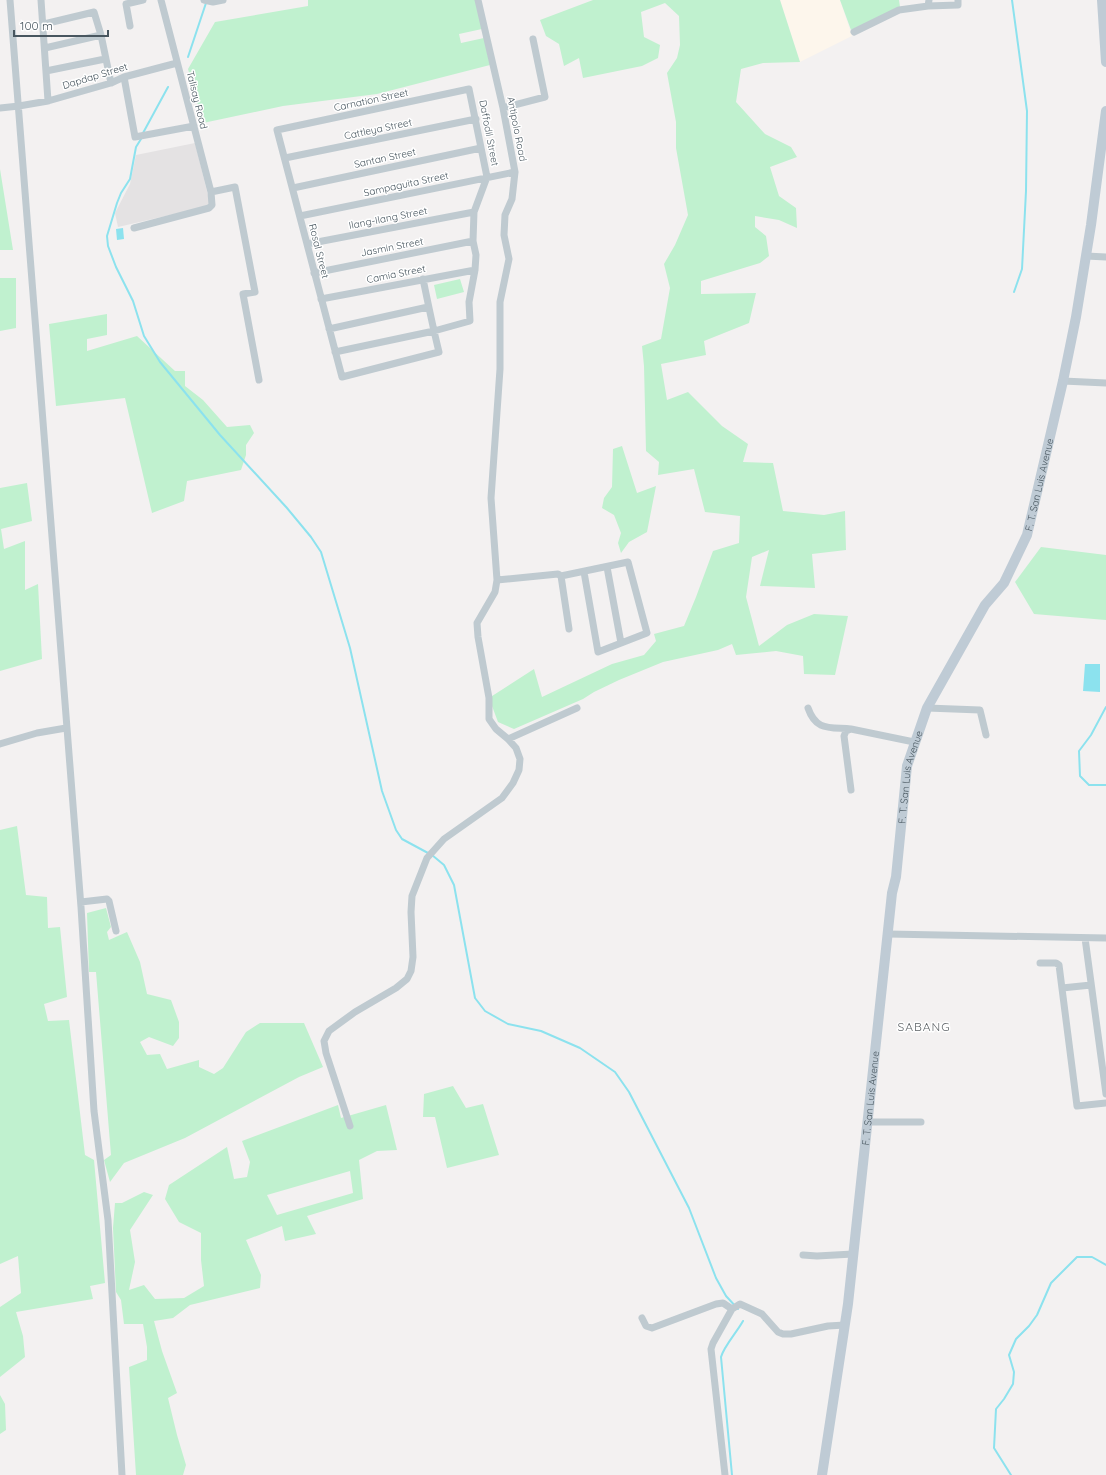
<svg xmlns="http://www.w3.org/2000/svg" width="1106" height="1475" font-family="Quicksand,sans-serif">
  <rect width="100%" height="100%" fill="#f3f1f1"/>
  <!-- commercial -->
  <path fill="#fdf6ec" d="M780,0H840L852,36L800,62Z"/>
  <!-- education -->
  <path fill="#e4e2e3" d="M195,143L210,203L209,206L118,227L115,213L130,184L136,155Z"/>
  <!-- green -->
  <path fill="#c0f1cf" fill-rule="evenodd" d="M308,0H477L482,29L459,34L461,43L484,38L490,65L377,94L283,106L203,123L188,69L215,22L308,6Z
    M593,0H780L800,62L763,63L741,69L736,102L765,134L791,147L797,157L770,167L779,196L796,208L797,228L779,220L755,216V227L766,236L769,256L760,263L701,281V294L756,293L749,323L704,341L706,355L661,364L667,400L688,392L722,426L748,444L743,462L773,463L783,511L824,515L845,511L846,550L812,554L815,588L760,586L769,550L752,557L746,597L759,646L787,625L814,614L848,616L835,675L804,674L803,656L776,651L736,655L732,644L718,650L663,662L619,680L594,692L583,699L514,729L498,722L489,698L534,669L542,697L612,664L644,655L656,641L654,634L684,626L696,597L713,551L739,543L740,516L705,512L694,469L658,475L659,462L646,451L644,366L642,346L661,339L670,288L664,264L675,245L688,215L676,148V122L667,73L677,58L680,45L679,16L665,3L641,12L644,37L660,45L658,58L642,66L583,78L579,58L564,66L559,44L546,36L540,20Z
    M840,0H899L900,7L851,30Z
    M0,169L13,250H0Z
    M0,278H16V328L0,331Z
    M460,279L464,292L437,299L434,285Z
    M107,314V335L87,339V351L137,336L175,371H185V386L203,400L227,427L250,425L254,433L246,445V455L241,470L187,481L184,501L152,513L125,398L56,406L49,324Z
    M622,446L637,493L656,486L647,532L629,542L621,553L618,543L621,533L614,515L602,508L604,498L612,487L613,449Z
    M27,483L32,521L1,529L4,549L25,541V590L38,584L42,659L0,671V488Z
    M1041,547L1106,555V620L1034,614L1015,582Z
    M17,826L26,895L47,897L48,928L60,927L67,997L44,1004L48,1021L69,1020L85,1155L94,1160L105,1283L90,1286L93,1299L16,1312L23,1336L25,1357L0,1377V1307L21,1293L18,1256L0,1264V830Z
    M106,908L111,927L107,932L109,940L127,932L140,962L147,994L171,1000L179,1022V1038L173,1046L149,1037L140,1042L147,1055L160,1054L167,1069L199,1060V1067L214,1074L223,1068L246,1032L260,1023H304L323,1067L299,1077L185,1138L124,1163L110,1182L104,1160L111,1155L96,972H89L87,913Z
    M453,1086L466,1108L483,1104L499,1155L447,1168L435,1117H423L424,1094Z
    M338,1105L341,1118L386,1105L397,1150L377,1151L359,1160L363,1199L307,1216L316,1234L285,1241L282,1226L246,1240L261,1275L260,1288L190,1305L173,1318L154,1321L162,1351L177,1393L168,1398L177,1435L186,1465L183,1475H136L129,1367L147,1360V1347L143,1324H124L121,1300L116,1292L113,1228L115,1203H122L144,1192L153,1195L130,1230L135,1262L129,1290L144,1285L155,1299L184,1298L204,1286L201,1260V1233L179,1222L165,1199L169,1185L227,1147L234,1179L247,1177L250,1162L242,1141ZM350,1171L353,1193L277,1215L267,1195Z
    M0,1395L5,1404L6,1430L0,1434Z"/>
  <!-- water -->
  <path fill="#8ce2ee" d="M123,228L124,239L117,240L116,229Z
    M1085,664H1100V692L1083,691Z"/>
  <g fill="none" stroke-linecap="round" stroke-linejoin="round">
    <!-- stream -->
    <path stroke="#8ce2ee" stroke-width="2" d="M1012,0L1027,111L1026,191L1022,269L1014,292
      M188,57L206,3
      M143,133L168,87
      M141,139L136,147L130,179L121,193L117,203L107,236L108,246L116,267L133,301L144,336L160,362L220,435L287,508L311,537L321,552L350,648L382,791L396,830L402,839L428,853
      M1106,707L1091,735L1079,751L1080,776L1089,785H1106
      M432,855L444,865L454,885L475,998L485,1011L508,1024L541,1031L580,1048L615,1072L629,1092L689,1208L716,1278L726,1296L738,1309
      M732,1475L721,1357C724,1346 737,1332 743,1321
      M1011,1475L994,1448L996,1409L1004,1399L1013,1384L1014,1372L1009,1355L1016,1339L1029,1326L1037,1315L1051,1283L1077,1257H1092L1106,1265"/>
    <!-- street -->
    <path stroke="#bfcad0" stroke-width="7" d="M10,0L81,907L94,1111L108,1220L122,1475
      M41,0L48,101
      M204,0L213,2L223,0
      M928,6L958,5V0
      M44,24L94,12L101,35L111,83
      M130,26L126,4L143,0
      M854,32L899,10L928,6L929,0
      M45,48L101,35
      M46,71L105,59
      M124,77L135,137L194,126
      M0,108L19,106L48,101L111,83L124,77L177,63
      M503,108L545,97L533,39
      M285,158L476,119
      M293,188L481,148
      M211,192L235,187L255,292L243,294L259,380
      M300,216L515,172
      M134,228L209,208L212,205L211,192L161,0
      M307,244L474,212
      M1086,256L1106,257
      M314,273L473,241
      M321,299L475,270
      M329,329L428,307
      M335,352L434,331L470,321L469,302L475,270L476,255L473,241L474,212L487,177L469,89L277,130C299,212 320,295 342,377L439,352C433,328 428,303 423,279
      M1063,381L1106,383
      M607,567L621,643
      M561,576L628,562L647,633L598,652L584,572
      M497,580L558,574L561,576L569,629
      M808,708C816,731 829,727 851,729
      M927,708L980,710L986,735
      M508,739L577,708
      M0,744L37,733L66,728
      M851,790L844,736L846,731L851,729L914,742
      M81,902L107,899L109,901L116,931
      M888,934L1106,938
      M1085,938L1106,1094
      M1040,963H1056L1059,965L1077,1106L1106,1103
      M1062,988L1091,985
      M867,1122H921
      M350,1126L326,1053L324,1041L329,1031L355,1012L396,988L407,979L411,971L413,957L411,912L412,896L427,858L444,839L502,798L513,783L519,770L520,759L516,748L508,739L496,729L489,719V698L478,637L477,623L495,592L497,580L491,498L500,369V302L509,259L504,235L505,215L512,199L515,172L503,108L478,0
      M803,1255L817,1256L853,1254
      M642,1318L646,1326L652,1328L716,1304L723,1303L732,1309
      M725,1475L711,1349L713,1343L732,1309L740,1304L762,1314L778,1332L783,1334H791L828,1326L845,1325"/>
    <!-- secondary -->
    <g stroke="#bfcbd5" stroke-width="10">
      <path d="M1102,0L1106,62"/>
      <path id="s1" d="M822,1475L848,1304L892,893L896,877L907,766L927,708L985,605L1004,583L1027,535L1063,381L1076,317L1091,225L1106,111"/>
    </g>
  </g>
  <g text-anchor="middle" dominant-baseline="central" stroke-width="3" stroke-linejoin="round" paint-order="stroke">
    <!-- street labels -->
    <g font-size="10" fill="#48565f" stroke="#fff">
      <text transform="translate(95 76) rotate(-17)">Dapdap Street</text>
      <text transform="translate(197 100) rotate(76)">Talisay Road</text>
      <text transform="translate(371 100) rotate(-12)">Carnation Street</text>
      <text transform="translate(378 129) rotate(-12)">Cattleya Street</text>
      <text transform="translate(517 129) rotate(79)">Antipolo Road</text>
      <text transform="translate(489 133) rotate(79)">Daffodil Street</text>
      <text transform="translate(385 158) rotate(-12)">Santan Street</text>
      <text transform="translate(406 184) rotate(-12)">Sampaguita Street</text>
      <text transform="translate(388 218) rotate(-11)">Ilang-Ilang Street</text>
      <text transform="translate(392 247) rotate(-11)">Jasmin Street</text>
      <text transform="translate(319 251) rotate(76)">Rosal Street</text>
      <text transform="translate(396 274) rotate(-11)">Camia Street</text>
      <text stroke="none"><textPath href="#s1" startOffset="1028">F. T. San Luis Avenue</textPath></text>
      <text stroke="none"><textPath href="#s1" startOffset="704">F. T. San Luis Avenue</textPath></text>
      <text stroke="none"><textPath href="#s1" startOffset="380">F. T. San Luis Avenue</textPath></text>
    </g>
    <!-- quarter labels -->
    <g font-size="12" letter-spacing="1" fill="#5d6266" stroke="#fff">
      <text x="924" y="1026">SABANG</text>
    </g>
  </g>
  <!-- scale -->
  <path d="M14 30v6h94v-6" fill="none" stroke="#48565f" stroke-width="2"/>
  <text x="20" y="30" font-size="12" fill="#48565f" stroke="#ffffff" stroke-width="3" paint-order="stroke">100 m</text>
</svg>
